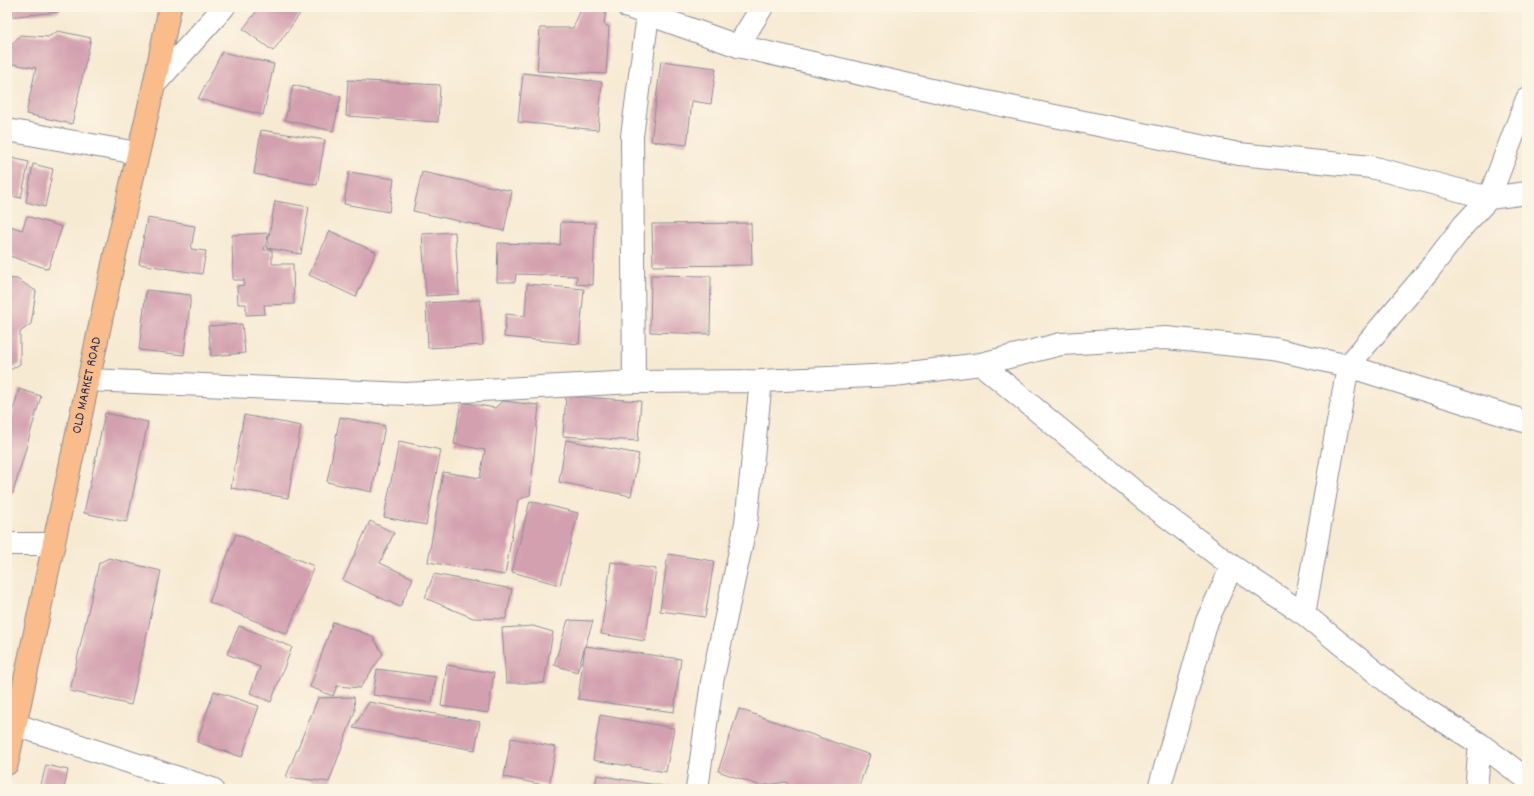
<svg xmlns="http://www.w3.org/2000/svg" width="1534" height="796" font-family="Dekko,sans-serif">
  <rect width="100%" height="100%" fill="#fcf5e5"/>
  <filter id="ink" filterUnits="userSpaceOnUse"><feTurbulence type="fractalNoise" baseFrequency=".025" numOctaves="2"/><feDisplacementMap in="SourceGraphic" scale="8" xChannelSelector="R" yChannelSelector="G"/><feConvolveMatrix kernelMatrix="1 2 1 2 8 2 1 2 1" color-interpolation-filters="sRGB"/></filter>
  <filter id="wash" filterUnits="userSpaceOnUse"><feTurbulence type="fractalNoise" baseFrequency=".012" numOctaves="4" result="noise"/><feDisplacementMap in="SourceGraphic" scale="16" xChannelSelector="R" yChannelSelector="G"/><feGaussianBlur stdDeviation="0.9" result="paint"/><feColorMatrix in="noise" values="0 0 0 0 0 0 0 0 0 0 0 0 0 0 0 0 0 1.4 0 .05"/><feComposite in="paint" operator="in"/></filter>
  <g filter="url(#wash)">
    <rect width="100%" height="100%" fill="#f7ead3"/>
    <g id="blocks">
      <!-- building -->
      <path fill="#d3a0af" d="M7,7H59V12L7,17Z
        M260,7H305L273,51L243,29Z
        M582,7L606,9L604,24L609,27L606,74L537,71L540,28H573Z
        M58,31L91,38L72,124L26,114L36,68L12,64L9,48L20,35L48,37Z
        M222,52L274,64L263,115L198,99Z
        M661,61L716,68L711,104L692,101L687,145L651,141Z
        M523,73L602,82L598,130L518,122Z
        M348,80L440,85L438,122L346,116Z
        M293,85L341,97L333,131L285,120Z
        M261,130L325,140L317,185L254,174Z
        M7,157L29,162L21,198L7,195Z
        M33,164L53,169L45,207L26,202Z
        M349,172L394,179L389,212L344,204Z
        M422,172L512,191L504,231L413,211Z
        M275,201L309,207L301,254L267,248Z
        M27,216L62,227L48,269L7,255V225L22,230Z
        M147,218L195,226L191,249L206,251L202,274L139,264Z
        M561,222L595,223L593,285L576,284L577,276L516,274L515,282H497L498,243L560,245Z
        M751,223L752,265L653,266L652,224Z
        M330,231L376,252L356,297L309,275Z
        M455,232L459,294L426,296L422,234Z
        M269,233L264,250H272V264H293L294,304L264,305L265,314L246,315V304H238L237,286L244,285V280H233L232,235Z
        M651,275L711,276L710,334L650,332Z
        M7,278L17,279L36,291L31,324L20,332V364L7,372Z
        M527,284L584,289L579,344L504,337L506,314L525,316Z
        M146,290L191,295L184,355L139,350Z
        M480,300L483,345L428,348L426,303Z
        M242,324L245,353L211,356L208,326Z
        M19,389L41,396L13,493L7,495V433Z
        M566,396L641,401L638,441L563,436Z
        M502,401L539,405L530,495L518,500L505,575L428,562L443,472L480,478L485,450L454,444L461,402L495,408Z
        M105,413L148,422L127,522L84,513Z
        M244,415L301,426L288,498L231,488Z
        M340,417L385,426L372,492L327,482Z
        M566,440L639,454L631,496L559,482Z
        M399,441L441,450L426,525L384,517Z
        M530,501L578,513L560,585L512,572Z
        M370,521L394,533L380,563L413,578L400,607L343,580Z
        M236,534L314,566L287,634L209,602Z
        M668,554L714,561L705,617L660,611Z
        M109,558L161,571L131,705L70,691L99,563Z
        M611,562L656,569L645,641L601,634Z
        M434,574L512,589L506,619L473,618L425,598Z
        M568,620L593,621L577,672L554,665Z
        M333,622L372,636L383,654L360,688L337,686L333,696L310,687Z
        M239,626L292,647L271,702L250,693L260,667L227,654Z
        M533,626L553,632L544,683H506L502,628Z
        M585,646L681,659L674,712L578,699Z
        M447,665L494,673L488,713L441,706Z
        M377,669L436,677L432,703L373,695Z
        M214,691L259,706L242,757L197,742Z
        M354,697L355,711L329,782L286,777L318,698Z
        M369,702L480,722L475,750L353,728Z
        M739,709L870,755L858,789H794L786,782L761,786L718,771Z
        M600,715L674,728L666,772L593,760Z
        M511,738L556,747L549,786L504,777Z
        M46,765L68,770L64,789H40Z
        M597,775L673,788L672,789H595Z"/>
    </g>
  </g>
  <g filter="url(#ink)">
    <use href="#blocks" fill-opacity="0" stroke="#898c98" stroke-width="1"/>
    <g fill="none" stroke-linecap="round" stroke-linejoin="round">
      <!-- minor casing -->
      <g stroke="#898c98" stroke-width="24">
        <path id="minor" d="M628,7L738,46L953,95L1239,154L1371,167L1489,198L1527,193
          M738,46L762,7
          M154,85L224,7
          M7,130L137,153
          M981,364L1146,501L1232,566L1304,614L1406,697L1480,744L1527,779
          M89,380L406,394L634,382L761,381L894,375L981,364L1061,344L1166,338L1274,349L1348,366L1527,422
          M634,382L632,136L648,15
          M7,544H54
          M1304,614L1348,366L1429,270L1463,226L1489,198L1527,99
          M16,725L212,789
          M697,789L712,682L746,523L761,381
          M1159,789L1207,621L1232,566
          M1476,789L1480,744"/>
      </g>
      <!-- major casing -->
      <g stroke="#898c98" stroke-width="24">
        <g id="major">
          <path id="s1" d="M7,764L116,250L154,85L170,7"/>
        </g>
      </g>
      <!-- minor -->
      <use href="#minor" stroke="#fff" stroke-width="22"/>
      <!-- major -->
      <use href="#major" stroke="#f9bc8a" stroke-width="22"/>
    </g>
  </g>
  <g text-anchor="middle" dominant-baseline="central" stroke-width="3" stroke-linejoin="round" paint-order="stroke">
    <!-- street labels -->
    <g font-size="14" fill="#1b2f5e" stroke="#fcf5e5">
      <text stroke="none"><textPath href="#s1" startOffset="387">OLD MARKET ROAD</textPath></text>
    </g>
  </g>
  <!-- margin -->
  <rect width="1534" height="796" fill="none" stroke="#fcf5e5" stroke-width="24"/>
</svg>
